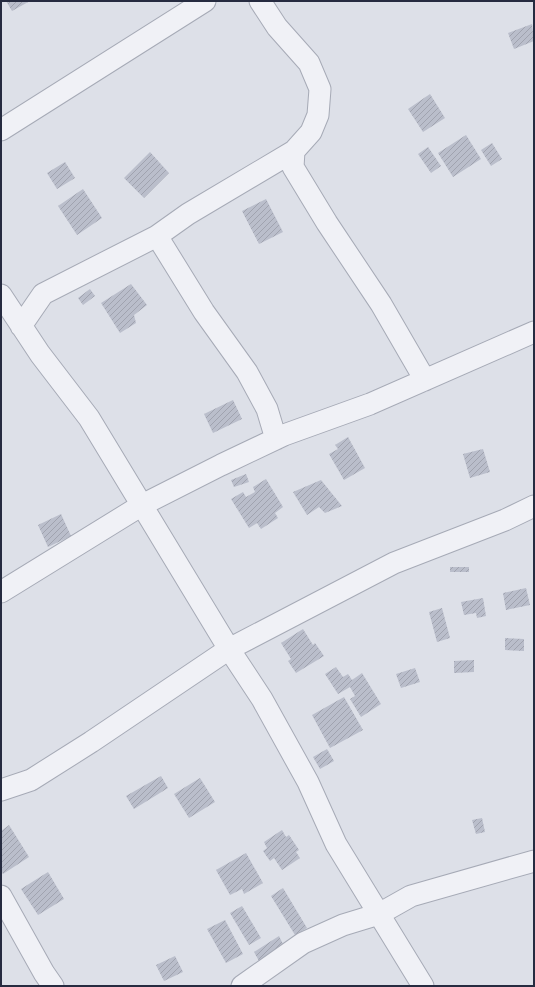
<svg xmlns="http://www.w3.org/2000/svg" width="535" height="987" font-family="Quicksand,sans-serif">
  <defs>
    <pattern id="building-hatch" width="6" height="6" patternUnits="userSpaceOnUse"><rect width="6" height="6" fill="#babecb"/><path d="M-1 1l2-2M0 6l6-6M5 7l2-2" fill="none" stroke="#a0a3af"/></pattern>
  </defs>
  <rect width="100%" height="100%" fill="#dde0e8"/>
  <!-- building -->
  <path fill="url(#building-hatch)" d="M6,1H30L12,11Z
    M532,24L534,41L514,49L508,33Z
    M430,94L445,118L423,132L408,109Z
    M466,135L481,159L453,177L438,153Z
    M492,143L502,159L491,166L481,150Z
    M428,147L441,166L431,173L418,154Z
    M150,152L169,173L144,198L124,178Z
    M65,162L75,178L57,189L47,173Z
    M83,189L102,218L77,235L58,206Z
    M266,199L283,232L259,244L242,211Z
    M131,284L147,305L134,315L136,323L120,333L101,303Z
    M90,289L95,296L83,305L78,298Z
    M233,400L242,419L213,433L204,414Z
    M348,437L365,468L344,480L329,454L338,449L335,445Z
    M483,449L490,472L470,478L463,454Z
    M246,474L249,482L234,487L231,480Z
    M266,479L283,507L275,513L278,518L261,529L257,523L249,528L231,499L243,492L246,497L255,492L253,487Z
    M321,480L342,506L325,513L319,507L307,515L293,492Z
    M61,514L71,536L48,547L38,525Z
    M450,567H469V572H450Z
    M526,588L530,605L506,610L503,593Z
    M483,598L486,616L477,618L476,613L464,615L461,602Z
    M442,608L450,638L437,642L429,612Z
    M303,629L313,645L315,643L324,656L296,673L288,661L291,659L281,643Z
    M505,638L524,639V651L505,650Z
    M474,660V672L454,673V661Z
    M336,667L343,677L348,674L352,680L362,673L381,704L361,717L350,699L355,696L350,687L338,694L325,674Z
    M415,668L420,682L401,688L396,674Z
    M344,697L363,730L330,748L312,715Z
    M327,749L334,761L320,769L313,757Z
    M161,776L168,788L134,809L126,796Z
    M200,778L215,802L189,818L174,794Z
    M482,818L485,832L476,834L472,820Z
    M9,825L29,857L3,874L1,871V831Z
    M282,830L286,837L289,835L299,850L296,852L300,858L282,870L274,858L270,861L263,851L267,848L264,842Z
    M246,853L263,883L244,894L242,889L230,895L216,870Z
    M48,872L64,899L38,915L21,889Z
    M283,888L307,928L295,935L271,896Z
    M242,906L261,938L249,945L230,913Z
    M225,920L243,954L226,963L207,929Z
    M279,936L284,946L259,961L254,952Z
    M175,956L183,972L164,981L156,965Z"/>
  <g fill="none" stroke-linecap="round" stroke-linejoin="round">
    <!-- minor casing -->
    <g stroke="#a6aab6" stroke-width="23">
      <path id="minor" d="M260,1L277,27L309,63L320,89L318,115L311,132L294,151L293,167L327,223L381,304L425,380
        M1,130L205,1
        M157,236L204,312L247,372L267,409L276,439
        M1,295L40,354L89,418L229,649L262,699L308,782L336,844L423,986
        M21,326L43,294L157,236L188,214L294,151
        M1,592L142,505L221,465L284,435L370,404L534,332
        M1,790L31,780L91,742L229,649L394,563L505,520L534,506
        M1,896L44,973L53,986
        M242,986L303,943L343,925L379,914L411,896L534,861"/>
    </g>
    <!-- minor -->
    <use href="#minor" stroke="#f0f1f6" stroke-width="21"/>
  </g>
  <!-- border -->
  <rect width="535" height="987" fill="none" stroke="#262b40" stroke-width="4"/>
</svg>
